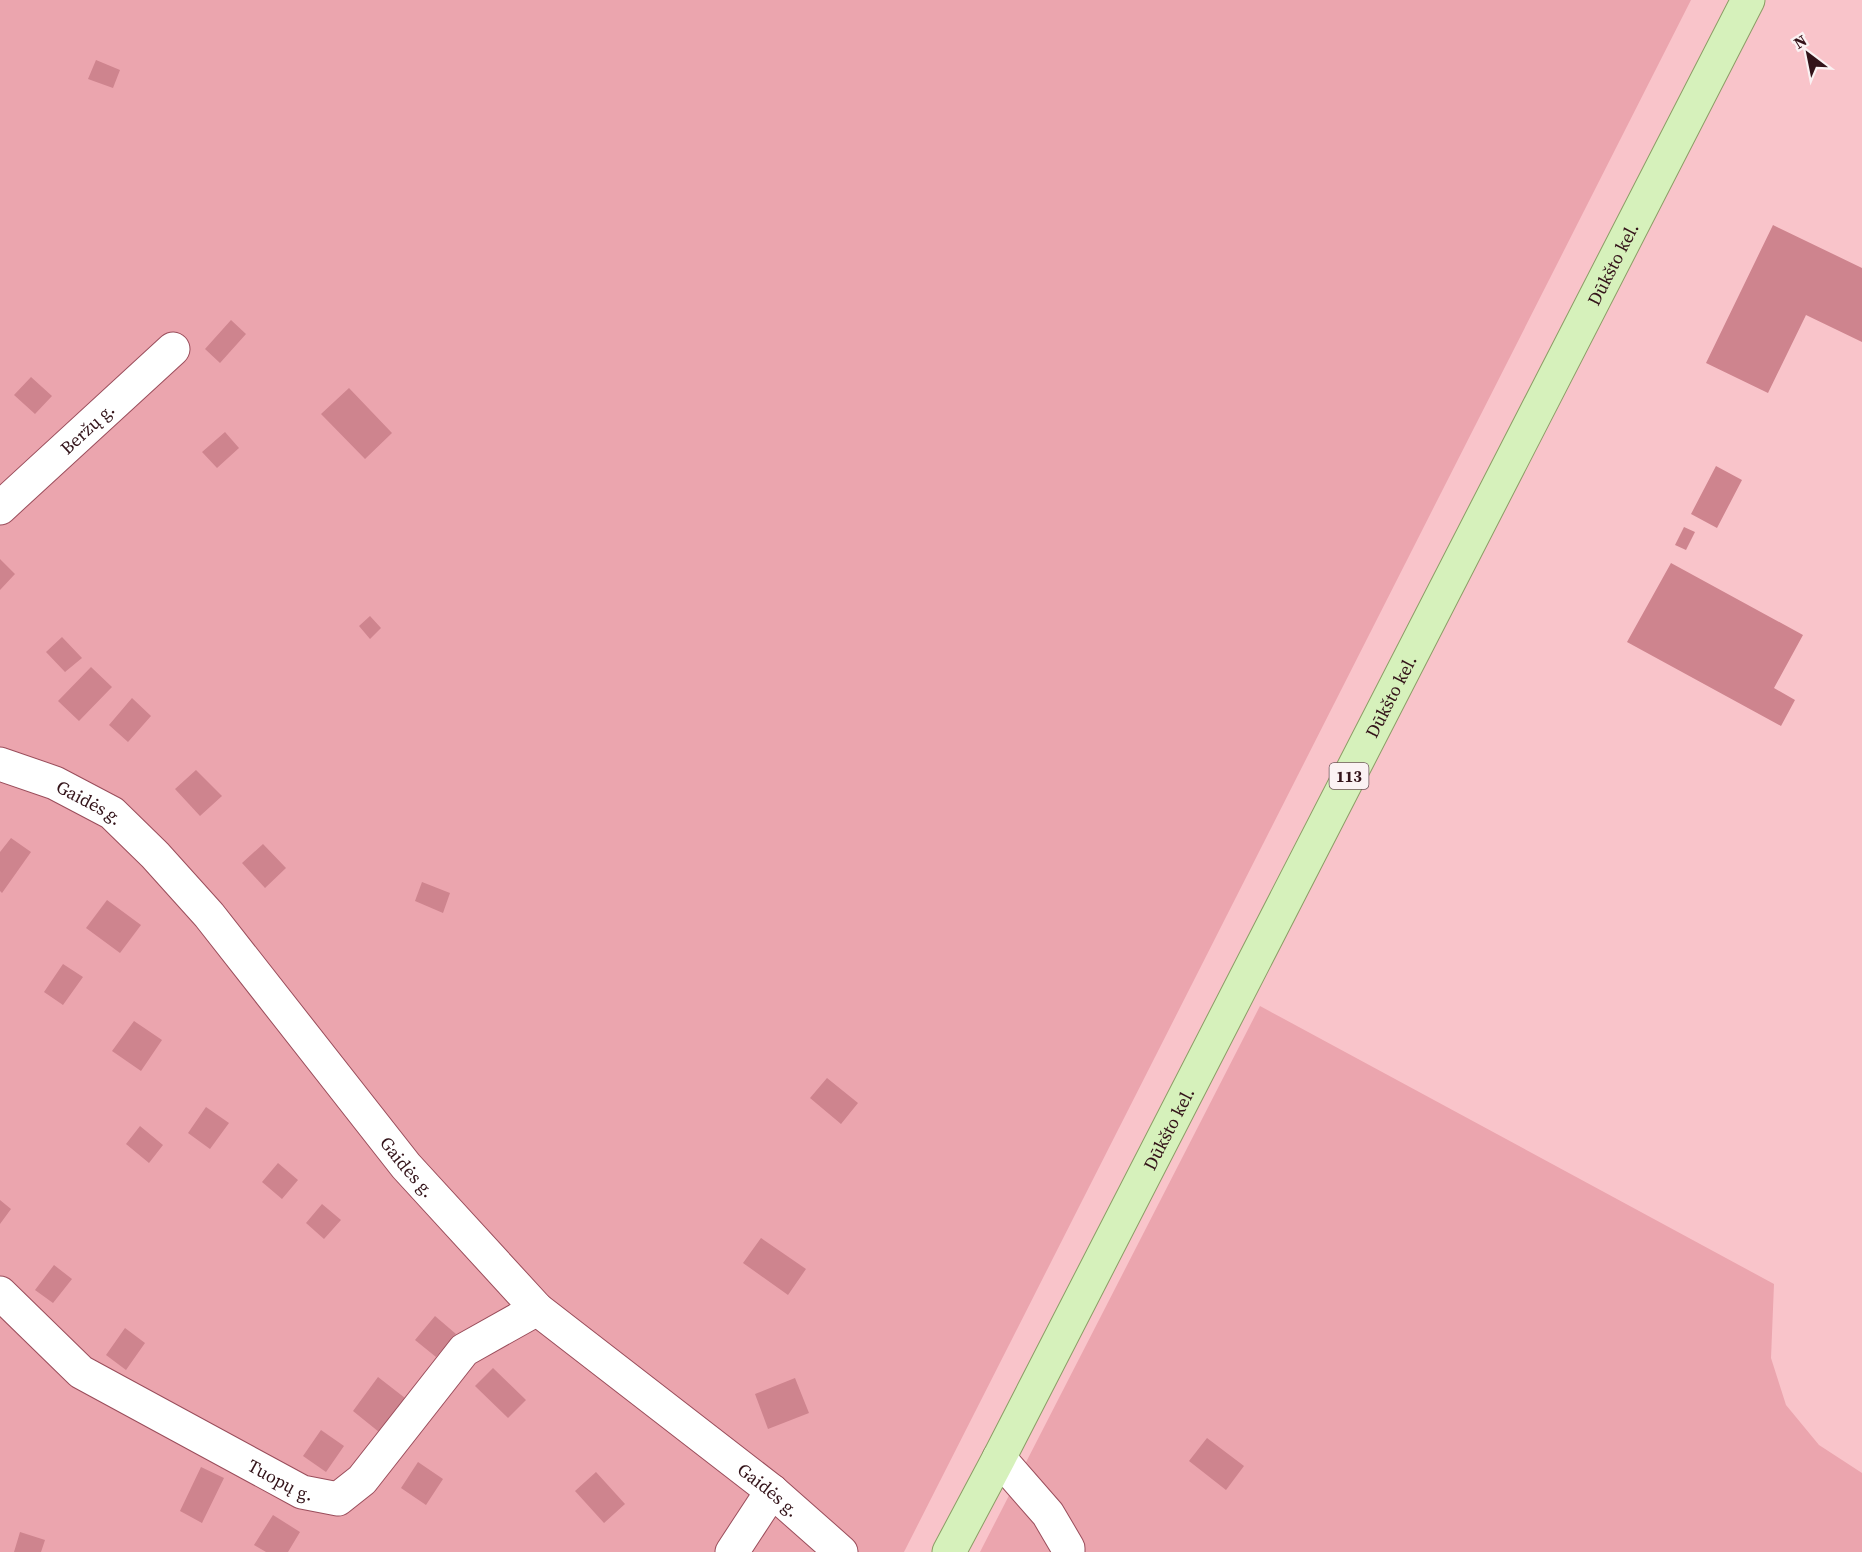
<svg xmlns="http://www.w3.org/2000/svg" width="1862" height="1552" font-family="'Source Serif 4',serif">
  <rect width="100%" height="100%" fill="#f9c4ca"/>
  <!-- green -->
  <path fill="#eba5ae" d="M0,0H1691L904,1552H0Z
    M1260,1006L1774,1284L1771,1358L1786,1405L1819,1445L1862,1473V1552H980Z"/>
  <!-- building -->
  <path fill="#ce848e" d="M96,60L120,70L113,88L88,79Z
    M1773,225L1862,268V342L1806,315L1768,393L1706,363Z
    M231,320L246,334L220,363L205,349Z
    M31,377L52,396L35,414L14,395Z
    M349,388L392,433L365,459L321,414Z
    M225,432L239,448L217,468L202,452Z
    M1716,466L1742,480L1717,528L1691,514Z
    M1684,527L1695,532L1686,550L1675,545Z
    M0,559L15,574L0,590Z
    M1671,563L1803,635L1774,688L1795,700L1781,726L1627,642Z
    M370,616L381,628L370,639L359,626Z
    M62,637L82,658L65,672L46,652Z
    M91,667L112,687L79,721L58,701Z
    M132,698L151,716L128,742L109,725Z
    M196,770L222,796L200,816L175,789Z
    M11,838L31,852L2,893L0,891V852Z
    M263,844L286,868L265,888L242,863Z
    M422,882L450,893L443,913L415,901Z
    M107,900L141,925L120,953L86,928Z
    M63,964L83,977L63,1005L44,992Z
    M134,1021L162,1040L141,1071L112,1051Z
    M827,1078L858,1103L841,1124L810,1098Z
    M206,1107L229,1123L210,1149L188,1133Z
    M140,1126L163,1145L149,1163L126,1144Z
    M278,1163L298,1180L282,1199L262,1182Z
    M0,1200L11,1209L0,1224Z
    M322,1204L341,1220L324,1239L306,1223Z
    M761,1238L806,1269L788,1295L743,1263Z
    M54,1265L72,1279L53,1303L35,1290Z
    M435,1316L456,1334L436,1357L415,1340Z
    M125,1328L145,1343L126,1370L106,1355Z
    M493,1368L526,1400L508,1418L475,1386Z
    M378,1377L405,1398L379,1432L353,1411Z
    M795,1378L809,1413L768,1429L755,1394Z
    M321,1430L344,1446L326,1472L303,1456Z
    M1207,1438L1244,1466L1226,1490L1189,1461Z
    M418,1462L443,1479L426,1505L401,1488Z
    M201,1467L224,1478L202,1523L180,1511Z
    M596,1472L625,1504L604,1523L575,1491Z
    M273,1515L300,1532L288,1552H266L254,1545Z
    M20,1532L45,1540L41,1552H14Z"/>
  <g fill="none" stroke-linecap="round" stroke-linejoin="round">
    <!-- minor casing -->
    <g stroke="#9a4d5b" stroke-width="35">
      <g id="minor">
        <path id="s1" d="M0,508L173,349"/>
        <path id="s2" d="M0,764L55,783L112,813L155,855L209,915L406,1166L537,1309L772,1491L841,1552"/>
        <path id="s3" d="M0,1293L81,1372L302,1492L338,1499L362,1480L464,1350L537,1309"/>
        <path d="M999,1458L1048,1514L1068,1548V1552"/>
        <path d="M732,1552L772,1491"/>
      </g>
    </g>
    <!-- major casing -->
    <g stroke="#8b9d65" stroke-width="35">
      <g id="major">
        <path id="s4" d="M949,1552L999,1458L1748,0"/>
      </g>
    </g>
    <!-- minor -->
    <use href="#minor" stroke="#fff" stroke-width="33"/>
    <!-- major -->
    <use href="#major" stroke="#d6f1bb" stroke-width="33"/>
  </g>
  <g text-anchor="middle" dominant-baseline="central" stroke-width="4.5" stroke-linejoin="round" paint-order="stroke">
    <!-- shield labels -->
    <rect fill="#fbf2f3" stroke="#6f565a" stroke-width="1.5" x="1329.5" y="763" width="39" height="26" rx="4.5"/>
    <g font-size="16" font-weight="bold" fill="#331319">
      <text x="1349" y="776">113</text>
    </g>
    <!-- street labels -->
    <g font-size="18" fill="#331319" stroke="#fbf2f3">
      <text stroke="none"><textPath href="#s4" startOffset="1449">Dūkšto kel.</textPath></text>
      <text stroke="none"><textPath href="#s1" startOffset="118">Beržų g.</textPath></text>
      <text stroke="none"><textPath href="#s4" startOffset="963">Dūkšto kel.</textPath></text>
      <text stroke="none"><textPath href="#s2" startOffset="98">Gaidės g.</textPath></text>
      <text stroke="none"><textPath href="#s4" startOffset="477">Dūkšto kel.</textPath></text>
      <text stroke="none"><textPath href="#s2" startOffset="584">Gaidės g.</textPath></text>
      <text stroke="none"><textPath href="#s3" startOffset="340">Tuopų g.</textPath></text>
      <text stroke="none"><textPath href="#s2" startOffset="1070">Gaidės g.</textPath></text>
    </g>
  </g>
  <!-- north arrow -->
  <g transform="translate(1808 54) rotate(328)" stroke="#fbf2f3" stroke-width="4.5" paint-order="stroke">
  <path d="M0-4.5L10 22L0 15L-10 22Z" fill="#331319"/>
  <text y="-9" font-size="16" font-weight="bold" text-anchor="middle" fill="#331319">N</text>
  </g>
</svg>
